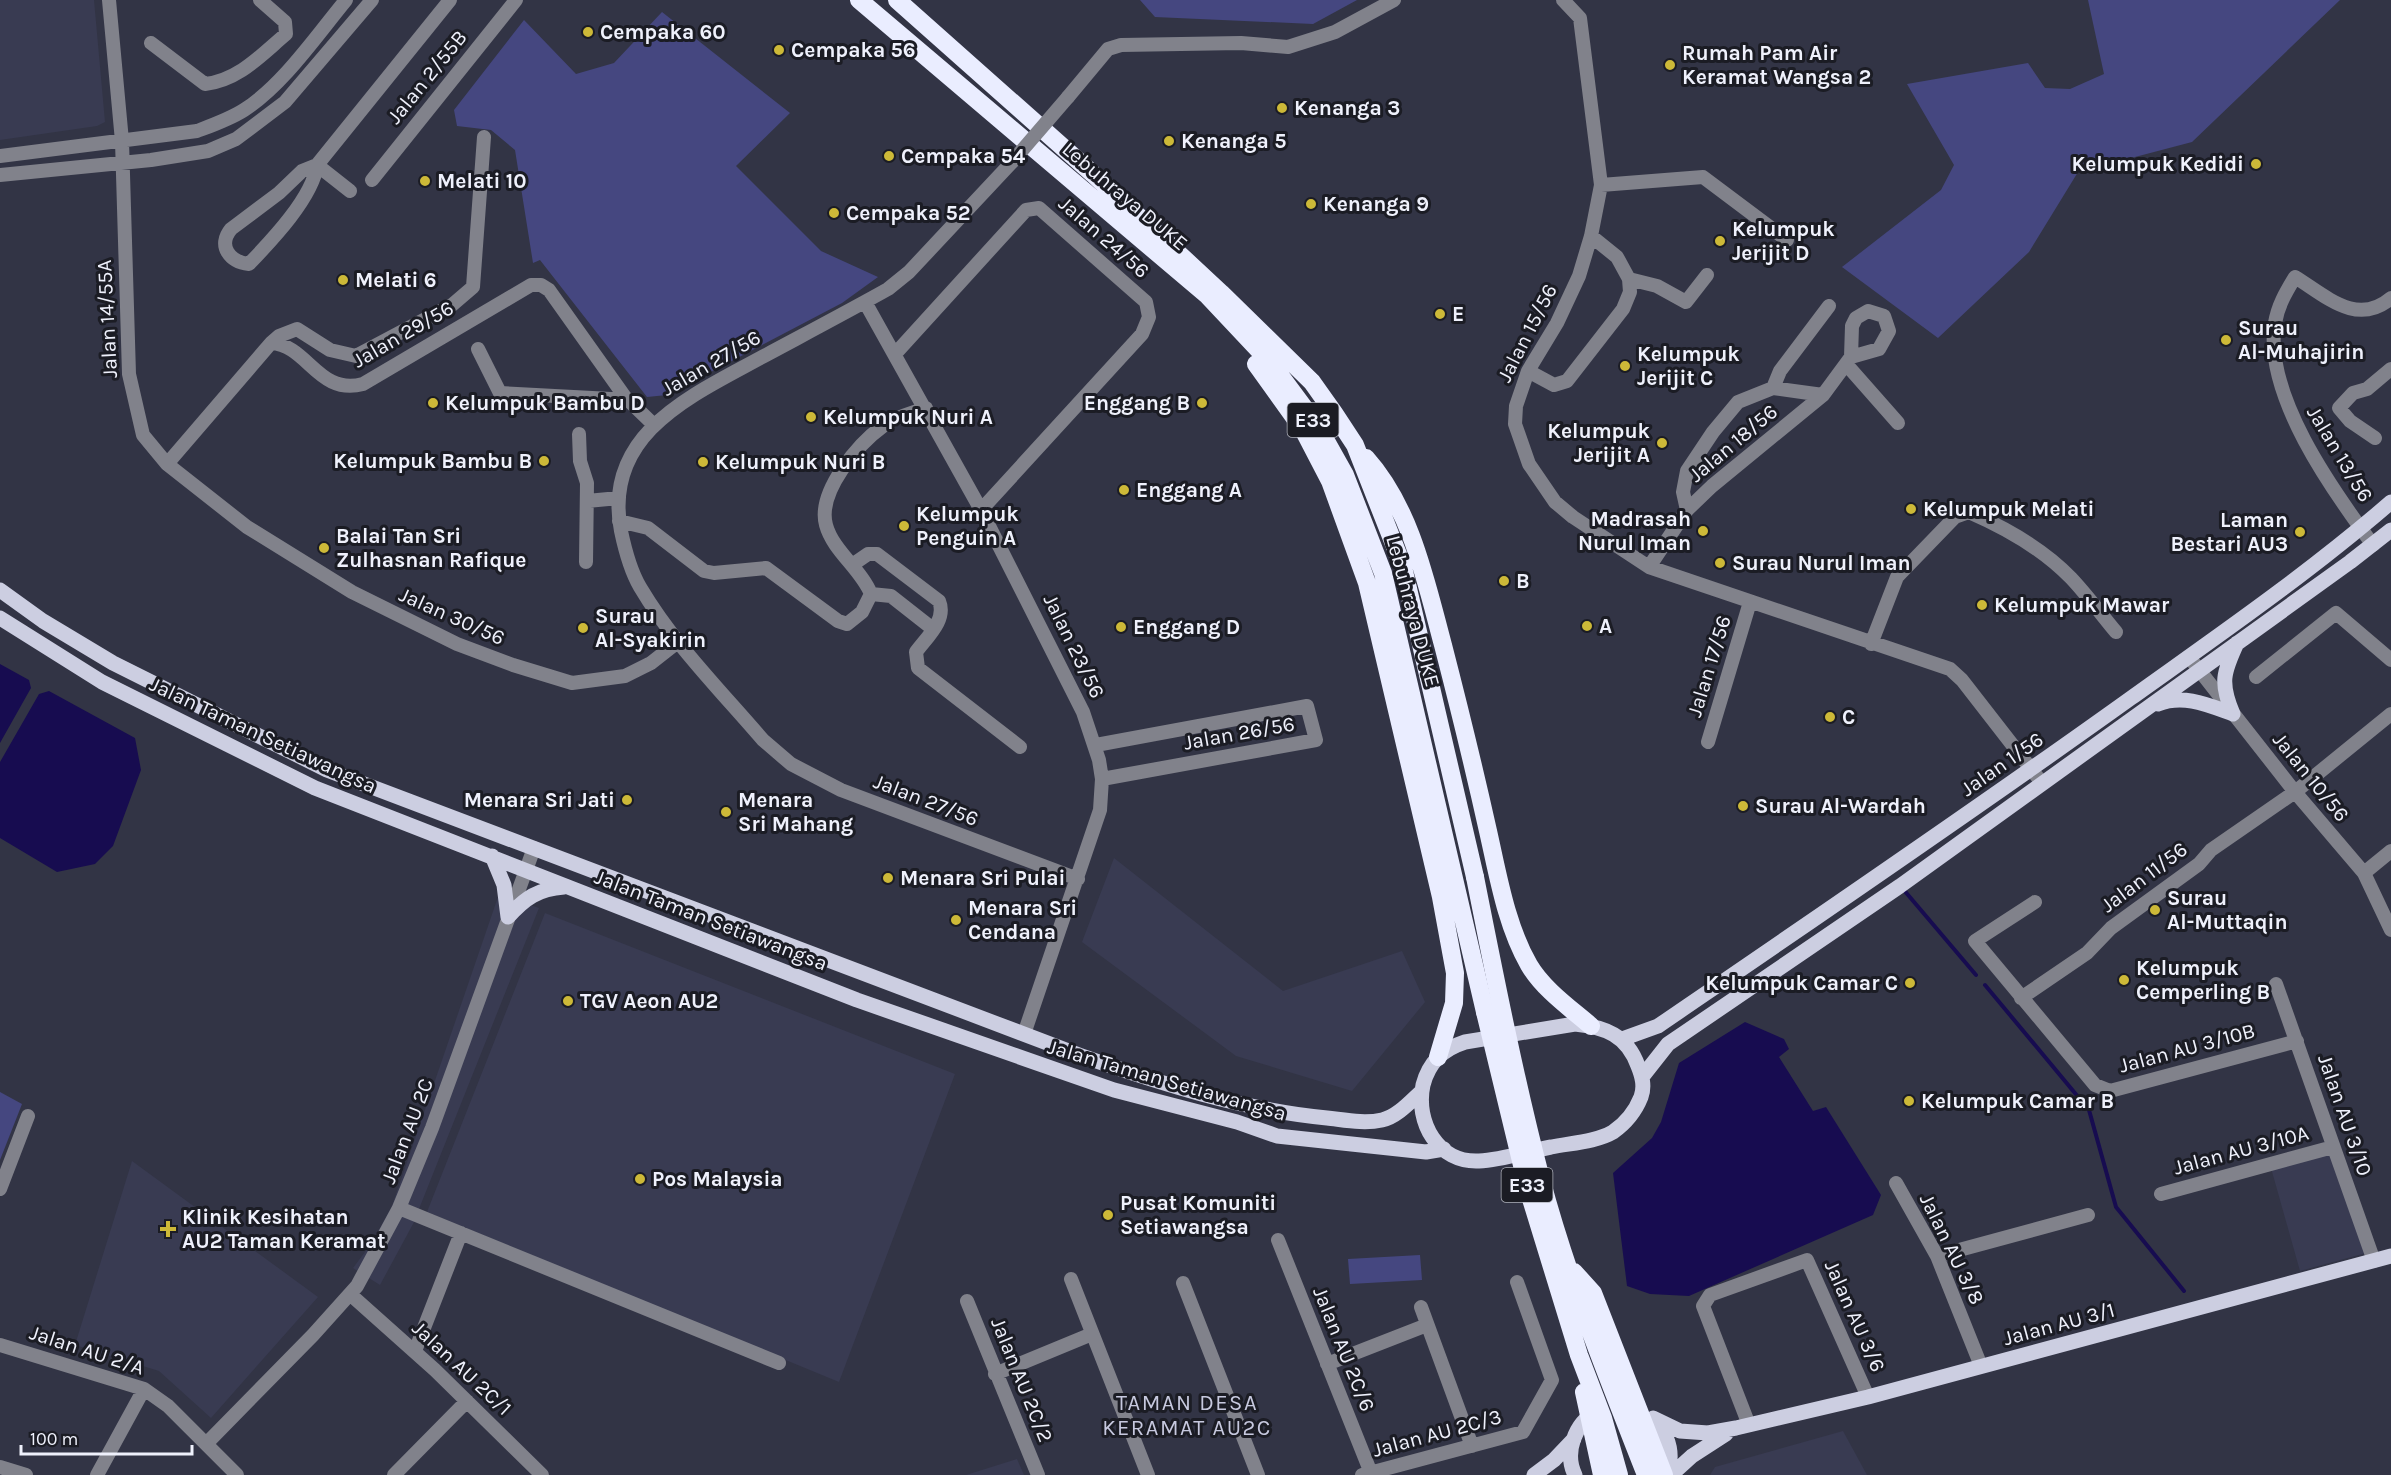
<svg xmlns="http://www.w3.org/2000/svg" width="2391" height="1475" font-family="Karla,sans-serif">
  <rect width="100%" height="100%" fill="#323445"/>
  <!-- built -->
  <path fill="#393b52" d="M0,0H94L105,122L97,126L0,140Z
    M1114,858L1283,991L1402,951L1425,1002L1352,1091L1236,1056L1082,942Z
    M499,894L539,908L413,1224L380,1285L353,1268L371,1244L392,1206Z
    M545,913L955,1074L839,1382L427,1212Z
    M2330,1152L2366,1253L2300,1271L2271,1168Z
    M132,1161L318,1297L211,1418L159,1371L75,1345Z
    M1843,1431L1867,1475H1710L1715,1467Z
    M1017,1459L1024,1475H966Z"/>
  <!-- green -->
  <path fill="#454780" d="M1140,0H1357L1313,24L1155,17Z
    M2088,0H2340L2192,142L2078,172L2029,252L1938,338L1842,267L1941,190L1954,165L1907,84L2028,63L2045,88L2070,89L2104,74Z
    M662,12L790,113L736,166L821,251L878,277L842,303L667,395L647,397L540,260L533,263L515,150L491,130L457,126L454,110L524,20L576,74L614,63Z
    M0,1092L22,1104L0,1160Z
    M1420,1255L1422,1280L1350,1284L1348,1259Z"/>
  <!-- water -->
  <path fill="#170c50" d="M0,664L29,680L31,688L0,743Z
    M49,691L135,738L141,770L113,846L95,864L57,872L0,838V762L39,694Z
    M1745,1022L1784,1039L1789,1049L1779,1057L1813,1111L1826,1107L1881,1195L1873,1215L1689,1296L1650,1294L1627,1286L1613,1173L1652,1138L1661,1122L1679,1063Z"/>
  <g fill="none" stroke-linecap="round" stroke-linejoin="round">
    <!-- stream -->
    <path stroke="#170c50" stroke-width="4" d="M1903,889L1976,975
      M1985,985L2089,1110L2116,1207L2184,1291"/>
    <!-- minor -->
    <path stroke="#81828b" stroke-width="14" d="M109,0L122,141L129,374L143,435L167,464L247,527L352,592L457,644L513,665L572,683L625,676L651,663L679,641
      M1563,0L1580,18L1601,185L1591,236L1579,276L1557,323L1528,371L1516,406L1515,424L1529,464L1555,502L1573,517L1649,567L1950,669L1962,680L2042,783
      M151,43L205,84C239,80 261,55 286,34L285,22L260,0
      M1068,97L1108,49L1121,45L1241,43L1288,47L1335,32L1394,0
      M0,156L197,131C213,125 230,119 244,110C283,85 317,35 346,0
      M1012,162L909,272L888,289C847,312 805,334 764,356C693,395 602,433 621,531C625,550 630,570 640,587C673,643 721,691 763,740L791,764L841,790L1078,879
      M0,175L151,160L208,151L236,139L285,102L372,0
      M372,180L516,0
      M1601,185L1703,177L1787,240
      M350,191L317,165C313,197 272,240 249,264C230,262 217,246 231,229L279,193L302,171L317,165L450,0
      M1629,279L1657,286L1686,302L1707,275
      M865,302L981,510L1083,712L1099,760L1102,779L1100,810L1024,1034
      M271,343L279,336L297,329L330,350L356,356L452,305L473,287L484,137
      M478,349L500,393L611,399L625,397
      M895,354L1026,210L1039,208L1146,302L1149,317L1142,334L981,510
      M1846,364L1898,423
      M1528,371L1554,385L1567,381L1623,309L1630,292L1629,279L1617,257L1591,236
      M1773,388L1780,371L1829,306
      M579,434L580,461L587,483L586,562
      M2375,438L2350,421L2339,408L2353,393L2367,389L2391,369
      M167,464L271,343C308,345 318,396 363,384L531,285H541L549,290L625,397L654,425
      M587,501L619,498
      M1687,510L1683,492L1687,471L1713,432L1738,402L1773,388L1823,395
      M619,521L648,528L704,571L714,573L766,568L838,621L847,624L862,612L871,594C861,569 833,551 826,525C817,492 858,444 883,426C895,417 912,413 926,408
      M2373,545C2333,491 2263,394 2275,323C2278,305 2286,292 2295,277C2326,296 2357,327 2391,298
      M852,565L868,554H877L939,601C947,620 927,637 916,652L918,668L1020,747
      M1649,567L1687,510L1712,486L1823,395L1851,357L1852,326L1856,318L1868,311L1884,316L1889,331L1879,349L1851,357
      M871,594L891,596L933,629
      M1871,644L1897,577L1955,517L1969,512C2006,528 2043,549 2071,578C2087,595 2101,614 2116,632
      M2189,657L2295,792L2364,873L2391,930
      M2256,677L2336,613L2391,660
      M1708,742L1750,602
      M1096,745L1307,706L1316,740L1102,779
      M2364,873L2391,851
      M2035,902L1975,941L2095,1085L2110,1091L2297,1041
      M2276,984L2374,1261
      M2021,998L2087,953L2111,928L2199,864L2211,850L2295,792L2391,714
      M1896,1183L1937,1256L1981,1366
      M0,1189L28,1116
      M2161,1194L2333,1147
      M399,1208L779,1363
      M1278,1240L1371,1473
      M1937,1256L2088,1215
      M1071,1279L1148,1475
      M1183,1283L1258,1475
      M351,1295L435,1370L542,1475
      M967,1301L1038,1475
      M1421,1307L1472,1446
      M0,1345L144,1389L168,1406L237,1475
      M415,1351L461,1233
      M1327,1364L1427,1325
      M995,1374L1092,1334
      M1749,1425L1703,1306L1710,1295L1807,1260L1868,1397
      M206,1444L313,1335L357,1286L399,1208L432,1128L534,848
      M0,1467L26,1475
      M97,1475L144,1389
      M394,1475L467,1401
      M1362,1475L1523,1432L1552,1380L1517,1282"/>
    <!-- major -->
    <path stroke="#cccee1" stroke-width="15" d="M0,590L43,621L113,663L327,770L1079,1055C1159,1083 1243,1110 1327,1118C1345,1120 1364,1124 1382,1120C1397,1117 1411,1101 1422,1091
      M0,618L102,682L315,788L857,1000L1114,1090L1237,1122L1277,1136L1426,1152L1444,1149
      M2158,704C2184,694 2208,705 2233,714
      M2233,714C2220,683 2223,673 2237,643
      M492,856L504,885L508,917
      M508,917C525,898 538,889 564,887
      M1575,1024C1605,1027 1627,1035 1638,1066C1642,1076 1645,1086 1641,1097C1635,1112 1626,1123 1613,1132C1596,1142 1570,1143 1551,1147C1528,1151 1503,1160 1479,1161C1438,1163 1415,1122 1423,1085C1429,1062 1443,1049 1465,1042Z
      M1622,1039L1658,1026C1816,918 1975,810 2131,698C2219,635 2309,573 2391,502
      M1642,1077L1668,1044L1900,886L2350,562L2391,530
      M1653,1418L1680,1431L1708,1433L1736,1428L1868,1397L2391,1256
      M1655,1420C1669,1436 1674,1454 1667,1475
      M1534,1475L1554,1460L1574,1439
      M1575,1475C1564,1453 1575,1423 1596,1412
      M1671,1475L1692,1456L1726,1434"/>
    <!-- highway -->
    <path stroke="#eaedff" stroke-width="18" d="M859,0L1208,296L1271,363L1317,425L1345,475L1383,573L1485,1012
      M897,0L1093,174L1221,293L1312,382L1334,413L1355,445L1403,567L1475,877
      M1256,364L1304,431L1330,481L1367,583L1441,897L1455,973L1454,1003L1438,1057
      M1366,458C1411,508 1426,582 1443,645C1459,707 1474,768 1488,831C1498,875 1506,925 1529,965C1543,989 1570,1008 1591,1026"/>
    <!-- minor-bridge -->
    <path stroke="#81828b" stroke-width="14" d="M1012,162L1068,97"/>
    <!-- highway-bridge -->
    <path stroke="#eaedff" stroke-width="18" d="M1475,877C1495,978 1515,1079 1541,1179C1568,1280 1608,1378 1646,1475
      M1485,1012L1527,1186L1579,1355L1603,1418L1619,1475
      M1574,1272L1593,1293L1664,1475
      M1584,1392L1602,1475"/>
  </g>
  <!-- markers -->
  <g fill="#cdb938" stroke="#1b1c24" stroke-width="2">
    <circle cx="588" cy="32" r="6"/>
    <circle cx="779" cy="50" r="6"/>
    <circle cx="1670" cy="65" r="6"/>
    <circle cx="1282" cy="108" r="6"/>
    <circle cx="1169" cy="141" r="6"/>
    <circle cx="889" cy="156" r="6"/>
    <circle cx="2256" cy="164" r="6"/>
    <circle cx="425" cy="181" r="6"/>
    <circle cx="1311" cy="204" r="6"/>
    <circle cx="834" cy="213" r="6"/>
    <circle cx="1720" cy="241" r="6"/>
    <circle cx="343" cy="280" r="6"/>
    <circle cx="1440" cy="314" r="6"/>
    <circle cx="2226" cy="340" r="6"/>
    <circle cx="1625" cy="366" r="6"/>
    <circle cx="433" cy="403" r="6"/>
    <circle cx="1202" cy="403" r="6"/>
    <circle cx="811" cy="417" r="6"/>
    <circle cx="1662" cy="443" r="6"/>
    <circle cx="544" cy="461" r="6"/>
    <circle cx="703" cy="462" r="6"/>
    <circle cx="1124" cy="490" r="6"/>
    <circle cx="1911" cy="509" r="6"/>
    <circle cx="904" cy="526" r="6"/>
    <circle cx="1703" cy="531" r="6"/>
    <circle cx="2300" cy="532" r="6"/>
    <circle cx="324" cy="548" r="6"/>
    <circle cx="1720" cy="563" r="6"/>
    <circle cx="1504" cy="581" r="6"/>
    <circle cx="1982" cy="605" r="6"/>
    <circle cx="1587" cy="626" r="6"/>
    <circle cx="1121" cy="627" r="6"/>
    <circle cx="583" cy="628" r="6"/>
    <circle cx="1830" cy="717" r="6"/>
    <circle cx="627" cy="800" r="6"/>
    <circle cx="1743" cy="806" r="6"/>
    <circle cx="726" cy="812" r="6"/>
    <circle cx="888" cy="878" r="6"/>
    <circle cx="2155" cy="910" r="6"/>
    <circle cx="956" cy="920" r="6"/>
    <circle cx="2124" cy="980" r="6"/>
    <circle cx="1910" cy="983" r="6"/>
    <circle cx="568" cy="1001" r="6"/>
    <circle cx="1909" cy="1101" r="6"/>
    <circle cx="640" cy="1179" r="6"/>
    <circle cx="1108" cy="1215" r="6"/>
    <path d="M165 1220h6v6h6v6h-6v6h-6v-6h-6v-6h6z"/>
  </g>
  <g text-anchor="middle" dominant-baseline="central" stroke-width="6" stroke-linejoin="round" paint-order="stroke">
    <!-- shield labels -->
    <g fill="#1b1c24" stroke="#afb1bb" stroke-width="1.5">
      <rect x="1287.5" y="403" width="51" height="34" rx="4.5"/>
      <rect x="1501.5" y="1168" width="51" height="34" rx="4.5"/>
    </g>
    <g font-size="20" font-weight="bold" fill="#eff1fc">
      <text x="1313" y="420">E33</text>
      <text x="1527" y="1185">E33</text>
    </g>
    <!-- poi labels -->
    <g font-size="21" font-weight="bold" fill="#eff1fc" stroke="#1b1c24" text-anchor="start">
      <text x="600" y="32">Cempaka 60</text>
      <text x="791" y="50">Cempaka 56</text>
      <text x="1682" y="53">Rumah Pam Air<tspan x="1682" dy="24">Keramat Wangsa 2</tspan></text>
      <text x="1294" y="108">Kenanga 3</text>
      <text x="1181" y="141">Kenanga 5</text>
      <text x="901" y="156">Cempaka 54</text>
      <text x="2244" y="164" text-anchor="end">Kelumpuk Kedidi</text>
      <text x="437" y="181">Melati 10</text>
      <text x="1323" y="204">Kenanga 9</text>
      <text x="846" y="213">Cempaka 52</text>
      <text x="1732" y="229">Kelumpuk<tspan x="1732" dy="24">Jerijit D</tspan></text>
      <text x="355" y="280">Melati 6</text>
      <text x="1452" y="314">E</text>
      <text x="2238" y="328">Surau<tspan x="2238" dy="24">Al-Muhajirin</tspan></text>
      <text x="1637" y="354">Kelumpuk<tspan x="1637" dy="24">Jerijit C</tspan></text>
      <text x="445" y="403">Kelumpuk Bambu D</text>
      <text x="1190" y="403" text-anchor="end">Enggang B</text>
      <text x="823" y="417">Kelumpuk Nuri A</text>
      <text x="1650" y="431" text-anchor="end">Kelumpuk<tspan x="1650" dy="24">Jerijit A</tspan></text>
      <text x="532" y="461" text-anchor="end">Kelumpuk Bambu B</text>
      <text x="715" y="462">Kelumpuk Nuri B</text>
      <text x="1136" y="490">Enggang A</text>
      <text x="1923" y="509">Kelumpuk Melati</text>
      <text x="916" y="514">Kelumpuk<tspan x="916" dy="24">Penguin A</tspan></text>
      <text x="1691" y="519" text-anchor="end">Madrasah<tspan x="1691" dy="24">Nurul Iman</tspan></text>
      <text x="2288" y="520" text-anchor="end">Laman<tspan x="2288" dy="24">Bestari AU3</tspan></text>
      <text x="336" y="536">Balai Tan Sri<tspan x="336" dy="24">Zulhasnan Rafique</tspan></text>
      <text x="1732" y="563">Surau Nurul Iman</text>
      <text x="1516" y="581">B</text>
      <text x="1994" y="605">Kelumpuk Mawar</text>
      <text x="595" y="616">Surau<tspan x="595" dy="24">Al-Syakirin</tspan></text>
      <text x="1599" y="626">A</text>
      <text x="1133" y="627">Enggang D</text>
      <text x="1842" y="717">C</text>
      <text x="615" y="800" text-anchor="end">Menara Sri Jati</text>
      <text x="738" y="800">Menara<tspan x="738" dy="24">Sri Mahang</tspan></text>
      <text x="1755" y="806">Surau Al-Wardah</text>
      <text x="900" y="878">Menara Sri Pulai</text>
      <text x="2167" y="898">Surau<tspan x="2167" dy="24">Al-Muttaqin</tspan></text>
      <text x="968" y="908">Menara Sri<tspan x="968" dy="24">Cendana</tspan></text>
      <text x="2136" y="968">Kelumpuk<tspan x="2136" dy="24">Cemperling B</tspan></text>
      <text x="1898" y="983" text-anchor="end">Kelumpuk Camar C</text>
      <text x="580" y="1001">TGV Aeon AU2</text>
      <text x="1921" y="1101">Kelumpuk Camar B</text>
      <text x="652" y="1179">Pos Malaysia</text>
      <text x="1120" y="1203">Pusat Komuniti<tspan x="1120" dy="24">Setiawangsa</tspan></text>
      <text x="182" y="1217">Klinik Kesihatan<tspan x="182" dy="24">AU2 Taman Keramat</tspan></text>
    </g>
    <!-- street labels -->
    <g font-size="21" fill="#eff1fc" stroke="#1b1c24">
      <text transform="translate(427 77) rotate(-51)">Jalan 2/55B</text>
      <text transform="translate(1125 196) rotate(40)">Lebuhraya DUKE</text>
      <text transform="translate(1104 237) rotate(41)">Jalan 24/56</text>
      <text transform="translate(107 319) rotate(-93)">Jalan 14/55A</text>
      <text transform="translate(1527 333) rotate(-63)">Jalan 15/56</text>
      <text transform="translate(403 334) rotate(-30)">Jalan 29/56</text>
      <text transform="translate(711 363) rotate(-30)">Jalan 27/56</text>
      <text transform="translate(1733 443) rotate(-40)">Jalan 18/56</text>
      <text transform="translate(2340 454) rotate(59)">Jalan 13/56</text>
      <text transform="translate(1413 611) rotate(75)">Lebuhraya DUKE</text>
      <text transform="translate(452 616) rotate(24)">Jalan 30/56</text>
      <text transform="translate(1074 646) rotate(64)">Jalan 23/56</text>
      <text transform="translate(1709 666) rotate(-73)">Jalan 17/56</text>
      <text transform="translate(1239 733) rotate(-10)">Jalan 26/56</text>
      <text transform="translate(263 735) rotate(25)">Jalan Taman Setiawangsa</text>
      <text transform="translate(2002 764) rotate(-35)">Jalan 1/56</text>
      <text transform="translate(2311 777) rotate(51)">Jalan 10/56</text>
      <text transform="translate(926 800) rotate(21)">Jalan 27/56</text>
      <text transform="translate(2144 877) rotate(-37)">Jalan 11/56</text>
      <text transform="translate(711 920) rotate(21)">Jalan Taman Setiawangsa</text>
      <text transform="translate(2187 1048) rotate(-15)">Jalan AU 3/10B</text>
      <text transform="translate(1167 1080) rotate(16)">Jalan Taman Setiawangsa</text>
      <text transform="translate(2345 1115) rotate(71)">Jalan AU 3/10</text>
      <text transform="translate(407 1131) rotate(-69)">Jalan AU 2C</text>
      <text transform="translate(2241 1150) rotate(-15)">Jalan AU 3/10A</text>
      <text transform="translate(1952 1249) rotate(64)">Jalan AU 3/8</text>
      <text transform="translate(1855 1316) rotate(66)">Jalan AU 3/6</text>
      <text transform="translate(2059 1324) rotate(-15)">Jalan AU 3/1</text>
      <text transform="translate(1344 1349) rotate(68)">Jalan AU 2C/6</text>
      <text transform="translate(87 1350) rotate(18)">Jalan AU 2/A</text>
      <text transform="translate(462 1368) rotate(43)">Jalan AU 2C/1</text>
      <text transform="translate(1022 1380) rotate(68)">Jalan AU 2C/2</text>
      <text transform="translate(1437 1433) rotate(-15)">Jalan AU 2C/3</text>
    </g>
    <!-- neighbourhood labels -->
    <g font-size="22" letter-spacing="1.5" fill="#c7c9df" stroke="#1b1c24">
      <text x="1187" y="1403">TAMAN DESA<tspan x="1187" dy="25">KERAMAT AU2C</tspan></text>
    </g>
  </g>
  <!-- scale -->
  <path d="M21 1445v9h171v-9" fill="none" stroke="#eff1fc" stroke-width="3"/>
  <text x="30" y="1445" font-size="18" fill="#eff1fc" stroke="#1b1c24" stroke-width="4.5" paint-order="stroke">100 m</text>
</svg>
